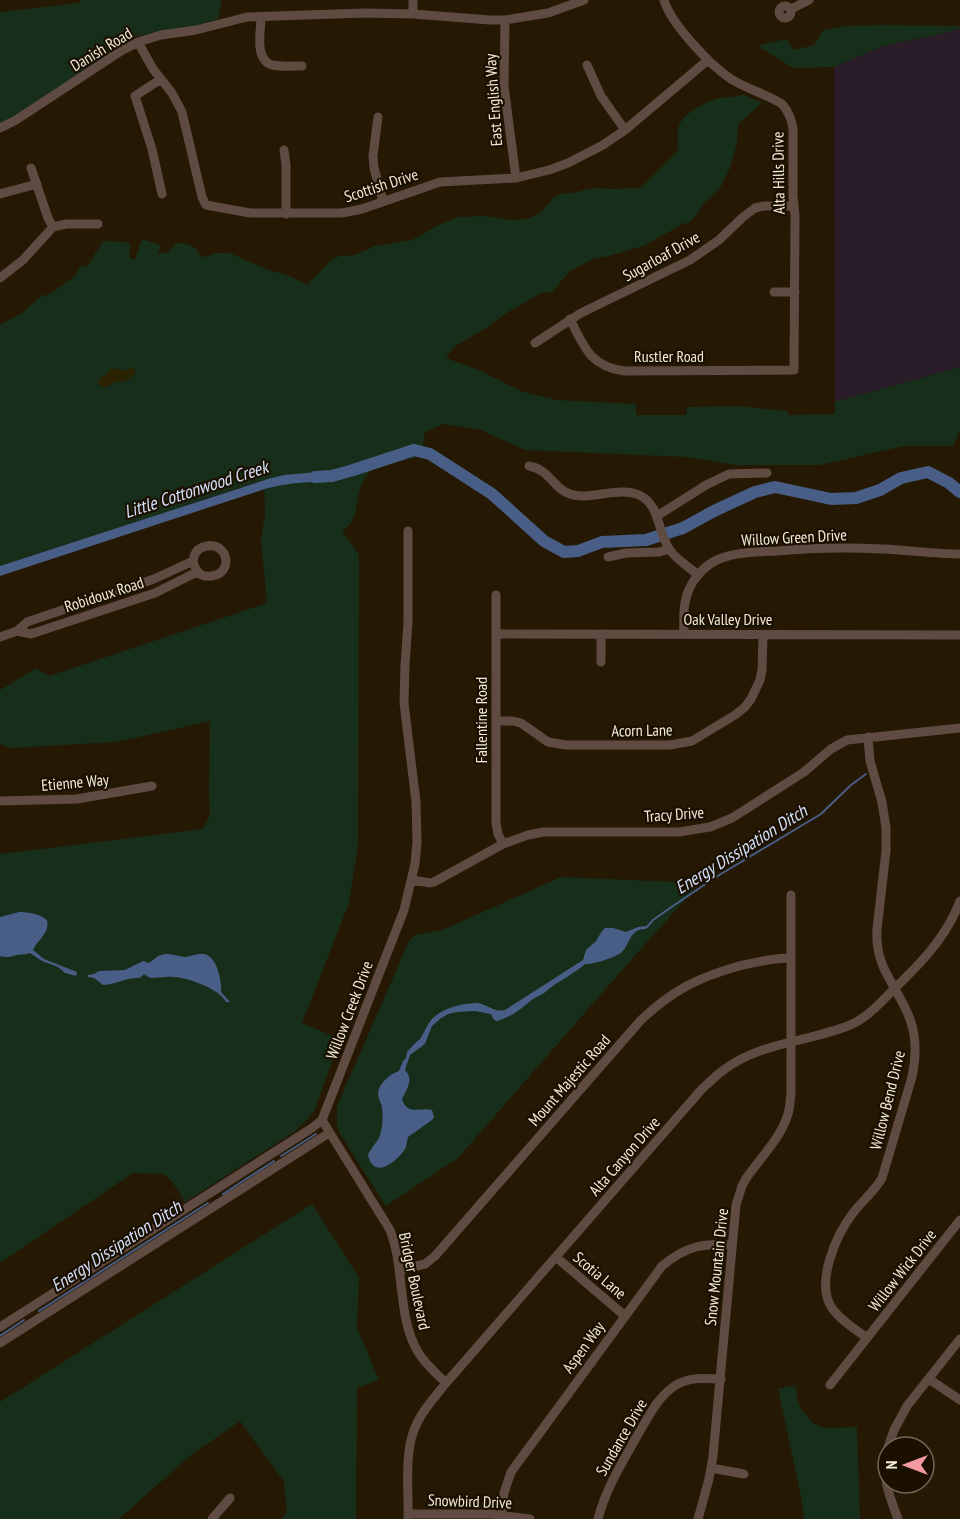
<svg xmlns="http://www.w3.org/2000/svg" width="960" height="1519" font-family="'PT Sans Narrow',sans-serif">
  <rect width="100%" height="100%" fill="#251903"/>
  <!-- industrial -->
  <path fill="#2a1d29" d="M960,28V367L835,402L834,67L881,47L901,42L942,34Z"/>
  <!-- green -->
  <path fill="#172e1a" d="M80,0H222L218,19L188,28L136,36L19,114L0,123V12L79,3Z
    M879,25L960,26V28L942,34L901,42L881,47L834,67L793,68L758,46L786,39L794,50L814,45L823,30L845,26Z
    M743,94L762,103L738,124L737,144L729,170L720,188L702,205L703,206L689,223H685L643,246L609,256L592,259L569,272L551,293L543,292L505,314L488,327L454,347L446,358L479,370L521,391L556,400L636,404V415H686L687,407L739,406L787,411L788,415L835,414V402L960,367V432H959L953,446H904L820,465H737L686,457L525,450L481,430L443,424L425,432L423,446L417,457C406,460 379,464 371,471C354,486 361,508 350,524C349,526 345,528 342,530L359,555L358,845L349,903L302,1023L340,1039L315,1109L308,1119L294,1132L185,1202L173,1183L164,1174L133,1173L0,1263V854L203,829L210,815L209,793L210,721L117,742L11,748L0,744V690L37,668L49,676L267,603L261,539L265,515L264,480L0,566V325L20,314L42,296L50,294L75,276L80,267L88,265L103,241L127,242L131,246L129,256L131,259L135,260L142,239L161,245L158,254L169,252L176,243C188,244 195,244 201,256L207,257L215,253H230L263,268L290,276L307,285L332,259L340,256L355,255L375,246L412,240L439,225L458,217L484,216L511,220L528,219L541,212L555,196L565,193H573L593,188L612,189L641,188L676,153C681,143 675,137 679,126C681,120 685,116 691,112C700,105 708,101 720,98C728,97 735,98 743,94Z
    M561,877L700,883L631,960L458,1158L386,1206L340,1134L337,1125V1106L409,941L415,935L442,930Z
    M312,1204L359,1277L357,1328L379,1380L357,1388L356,1519H281L287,1513L284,1482L240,1421L190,1456L119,1519H0V1402Z
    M795,1385L799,1406L813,1423L823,1428L857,1427L860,1519H804L801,1496L778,1389Z"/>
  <!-- sand -->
  <path fill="#2a2201" d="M133,367L136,373L124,382L116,381C110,385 105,390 98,384L99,379L107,374L111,368L124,371Z"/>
  <!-- water -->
  <path fill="#495e86" d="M329,471L331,482C310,481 289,483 268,488L0,576V566L268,479L284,475Z
    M19,912C28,912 40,914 47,920C50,934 38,939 33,950L44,959L77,972L76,976L65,973L58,967L42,961L30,953C26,955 22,954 17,955C10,957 7,958 0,956V917Z
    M645,926L646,927V929C629,929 631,943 622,952C617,957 592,965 585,964C573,975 554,983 543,994C533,997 524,1007 515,1013C510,1016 503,1019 497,1021L494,1020L491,1014L475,1011L457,1012L448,1014L440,1019L432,1026L425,1044L410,1055L405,1070C414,1079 407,1089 402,1099C407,1116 420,1107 432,1110L434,1117L432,1120L408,1137C407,1140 407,1144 406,1147C402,1156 381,1176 372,1164C371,1164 368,1156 368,1155C372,1146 380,1140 381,1131C383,1124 383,1114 382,1107C381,1102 378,1099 378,1093C379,1083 390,1074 399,1071L403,1061L406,1058L407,1052C411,1047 415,1043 420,1039C423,1035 426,1027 429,1023C438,1009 459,1004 475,1003C487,1003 493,1013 505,1010L583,960L586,950L596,941L602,931L605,928H613L626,932L638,927Z
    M165,954C172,954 178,956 184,957C191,957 197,953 204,954C217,956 222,981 221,992L230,1002H226C220,989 189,978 174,977C166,976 158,978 150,978L144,974L140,978C126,977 118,984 103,985L94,978L88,977V975L94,974L99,971L125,970L143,961L149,963L158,956Z"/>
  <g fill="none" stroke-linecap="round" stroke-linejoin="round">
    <!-- stream -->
    <path stroke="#495e86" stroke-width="2" d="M643,928L647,927L653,920L670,908L716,877L821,814L851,785L866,774
      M281,1156L316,1134
      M223,1194L274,1161
      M39,1311L208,1203
      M0,1336L24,1320"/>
    <!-- river -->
    <path stroke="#495e86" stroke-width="12" d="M315,477L332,476L350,471L414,450L430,454L492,494L544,541L564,552L578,551L602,542L646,540L683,528L714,511L755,492L775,487L831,499L856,498L880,490L901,478L928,472L949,483L960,492"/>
    <!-- minor -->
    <path stroke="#604b43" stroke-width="9" d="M779 12a6 6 0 1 1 12 0a6 6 0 1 1-12 0Z
      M791,9L809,0
      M413,14V0
      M261,17C261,30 254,60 272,65C281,67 293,66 302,66
      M505,20L504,86L516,178
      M138,42L153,69L172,93L182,112L202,197L206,205L250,213H342L362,209L440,182L516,178L549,170L568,163L603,145L625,130L708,60
      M587,65L601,96L625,130
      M161,79L135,96L152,149L162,194
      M378,117L373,156L374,168L383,201
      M0,128L16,120L121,51L138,42L161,35L196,30L247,17L365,13L413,14L490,20H505L548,13L584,0
      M284,150L286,165V214
      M31,168L48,218L53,227
      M0,194L37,184
      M0,278L23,260L53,227L66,224H98
      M774,292H795
      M570,319C584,347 590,366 624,371L794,370L795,215L793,196V128C791,119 789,112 782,104C766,94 747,89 731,79C710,65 671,24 664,0
      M535,343L581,313L690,260L719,240L743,217L755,208L764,206H794
      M529,466C551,470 553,489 570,494C589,501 619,486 639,495C661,505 657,533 670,550C677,560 689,567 698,575
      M657,516L706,485L729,474L767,473
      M608,557L626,553L659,552L669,549
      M496,595V823L498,834L503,844
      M17,631L31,634L155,593L197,572
      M496,634L960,635
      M601,634V662
      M684,634C683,612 683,591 699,574C704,568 710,563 717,560C735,552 757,552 776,551C811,548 847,547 882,549C908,550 934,554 960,554
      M0,637L17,631L27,622L154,579L193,561C194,554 196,550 203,547C226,539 234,569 216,575C203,579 196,574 193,561
      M496,721H513L521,723L548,742L566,745H670L692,741L735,715L745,707L751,699L760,680L762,670L763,635
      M0,801L77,799L152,786
      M412,880L430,883L434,882L503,844L528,835L543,832H679L710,827L732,818L804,772L831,749L847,740L960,728
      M322,1120L390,1230C405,1268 397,1317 418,1352C425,1364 436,1373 446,1383
      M556,1257L625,1316
      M400,1270L425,1264L435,1256L641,1020C673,990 697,978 739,966C756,962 772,958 790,958
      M0,1327L312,1128L322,1120L404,910L415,864L417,842L416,802L404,703L405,665L408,622V531
      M867,1338C855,1329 840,1320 832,1308C815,1283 836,1235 853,1213C862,1201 874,1192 882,1178L912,1077C917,1054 917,1033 907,1012C893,980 875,967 877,929L886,851V828L882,802L870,761L868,737
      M0,1343L329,1133
      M929,1379L960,1400
      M830,1385L960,1220
      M888,1447L894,1430L907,1406L960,1339
      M888,1447C881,1476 888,1493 898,1519
      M711,1468L744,1474
      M408,1514H491L530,1519
      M502,1515L504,1493L511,1472L662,1266C686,1246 703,1243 732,1245
      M212,1519L230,1498
      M408,1519C409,1491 404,1457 414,1430C421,1412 434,1398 446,1383L701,1090C709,1083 716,1075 725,1069C761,1042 809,1042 850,1025C867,1018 879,1004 892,991C920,964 946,938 960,901
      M598,1519C606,1488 622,1463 637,1436C648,1418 657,1397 676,1385C690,1377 705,1378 721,1379
      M698,1519L709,1479L713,1456L736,1205L742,1186L747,1177C760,1159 780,1138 787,1117C790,1110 790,1101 791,1093V895"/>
  </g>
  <g text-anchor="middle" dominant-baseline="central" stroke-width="4.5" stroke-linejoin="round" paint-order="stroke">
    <!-- street labels -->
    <g font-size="16" fill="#f2eadc" stroke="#1b1000">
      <text transform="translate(101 49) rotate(-31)">Danish Road</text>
      <text transform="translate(493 100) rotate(-94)">East English Way</text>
      <text transform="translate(778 173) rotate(-91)">Alta Hills Drive</text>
      <text transform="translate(381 185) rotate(-18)">Scottish Drive</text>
      <text transform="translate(661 256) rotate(-29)">Sugarloaf Drive</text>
      <text x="669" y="356">Rustler Road</text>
      <text transform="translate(794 537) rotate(-3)">Willow Green Drive</text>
      <text transform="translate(104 594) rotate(-18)">Robidoux Road</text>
      <text x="728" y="619">Oak Valley Drive</text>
      <text transform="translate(481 720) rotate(-90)">Fallentine Road</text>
      <text transform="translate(642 730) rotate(-1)">Acorn Lane</text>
      <text transform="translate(75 782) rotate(-5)">Etienne Way</text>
      <text transform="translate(674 814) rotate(-4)">Tracy Drive</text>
      <text transform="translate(349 1010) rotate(-69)">Willow Creek Drive</text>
      <text transform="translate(569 1080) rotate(-49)">Mount Majestic Road</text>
      <text transform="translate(887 1100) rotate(-76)">Willow Bend Drive</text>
      <text transform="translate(624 1156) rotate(-49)">Alta Canyon Drive</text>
      <text transform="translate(716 1267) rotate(-84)">Snow Mountain Drive</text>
      <text transform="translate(902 1270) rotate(-52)">Willow Wick Drive</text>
      <text transform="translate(600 1275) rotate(40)">Scotia Lane</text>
      <text transform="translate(415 1281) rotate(78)">Bridger Boulevard</text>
      <text transform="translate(583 1347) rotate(-54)">Aspen Way</text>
      <text transform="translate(621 1437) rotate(-60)">Sundance Drive</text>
      <text transform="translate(470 1501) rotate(2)">Snowbird Drive</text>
    </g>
    <!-- water labels -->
    <g font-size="18" font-style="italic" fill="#d2e0fb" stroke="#1b1000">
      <text transform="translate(196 489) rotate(-18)">Little Cottonwood Creek</text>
      <text transform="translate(741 849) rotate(-32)">Energy Dissipation Ditch</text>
      <text transform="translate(116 1246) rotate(-33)">Energy Dissipation Ditch</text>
    </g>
  </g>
  <!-- north arrow -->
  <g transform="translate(906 1465) rotate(270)"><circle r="28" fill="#1b1000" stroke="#716758" stroke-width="1.5"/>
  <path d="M0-4.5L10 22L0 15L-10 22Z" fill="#f49aa1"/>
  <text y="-9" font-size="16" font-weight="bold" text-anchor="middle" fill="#f2eadc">N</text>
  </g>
</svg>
